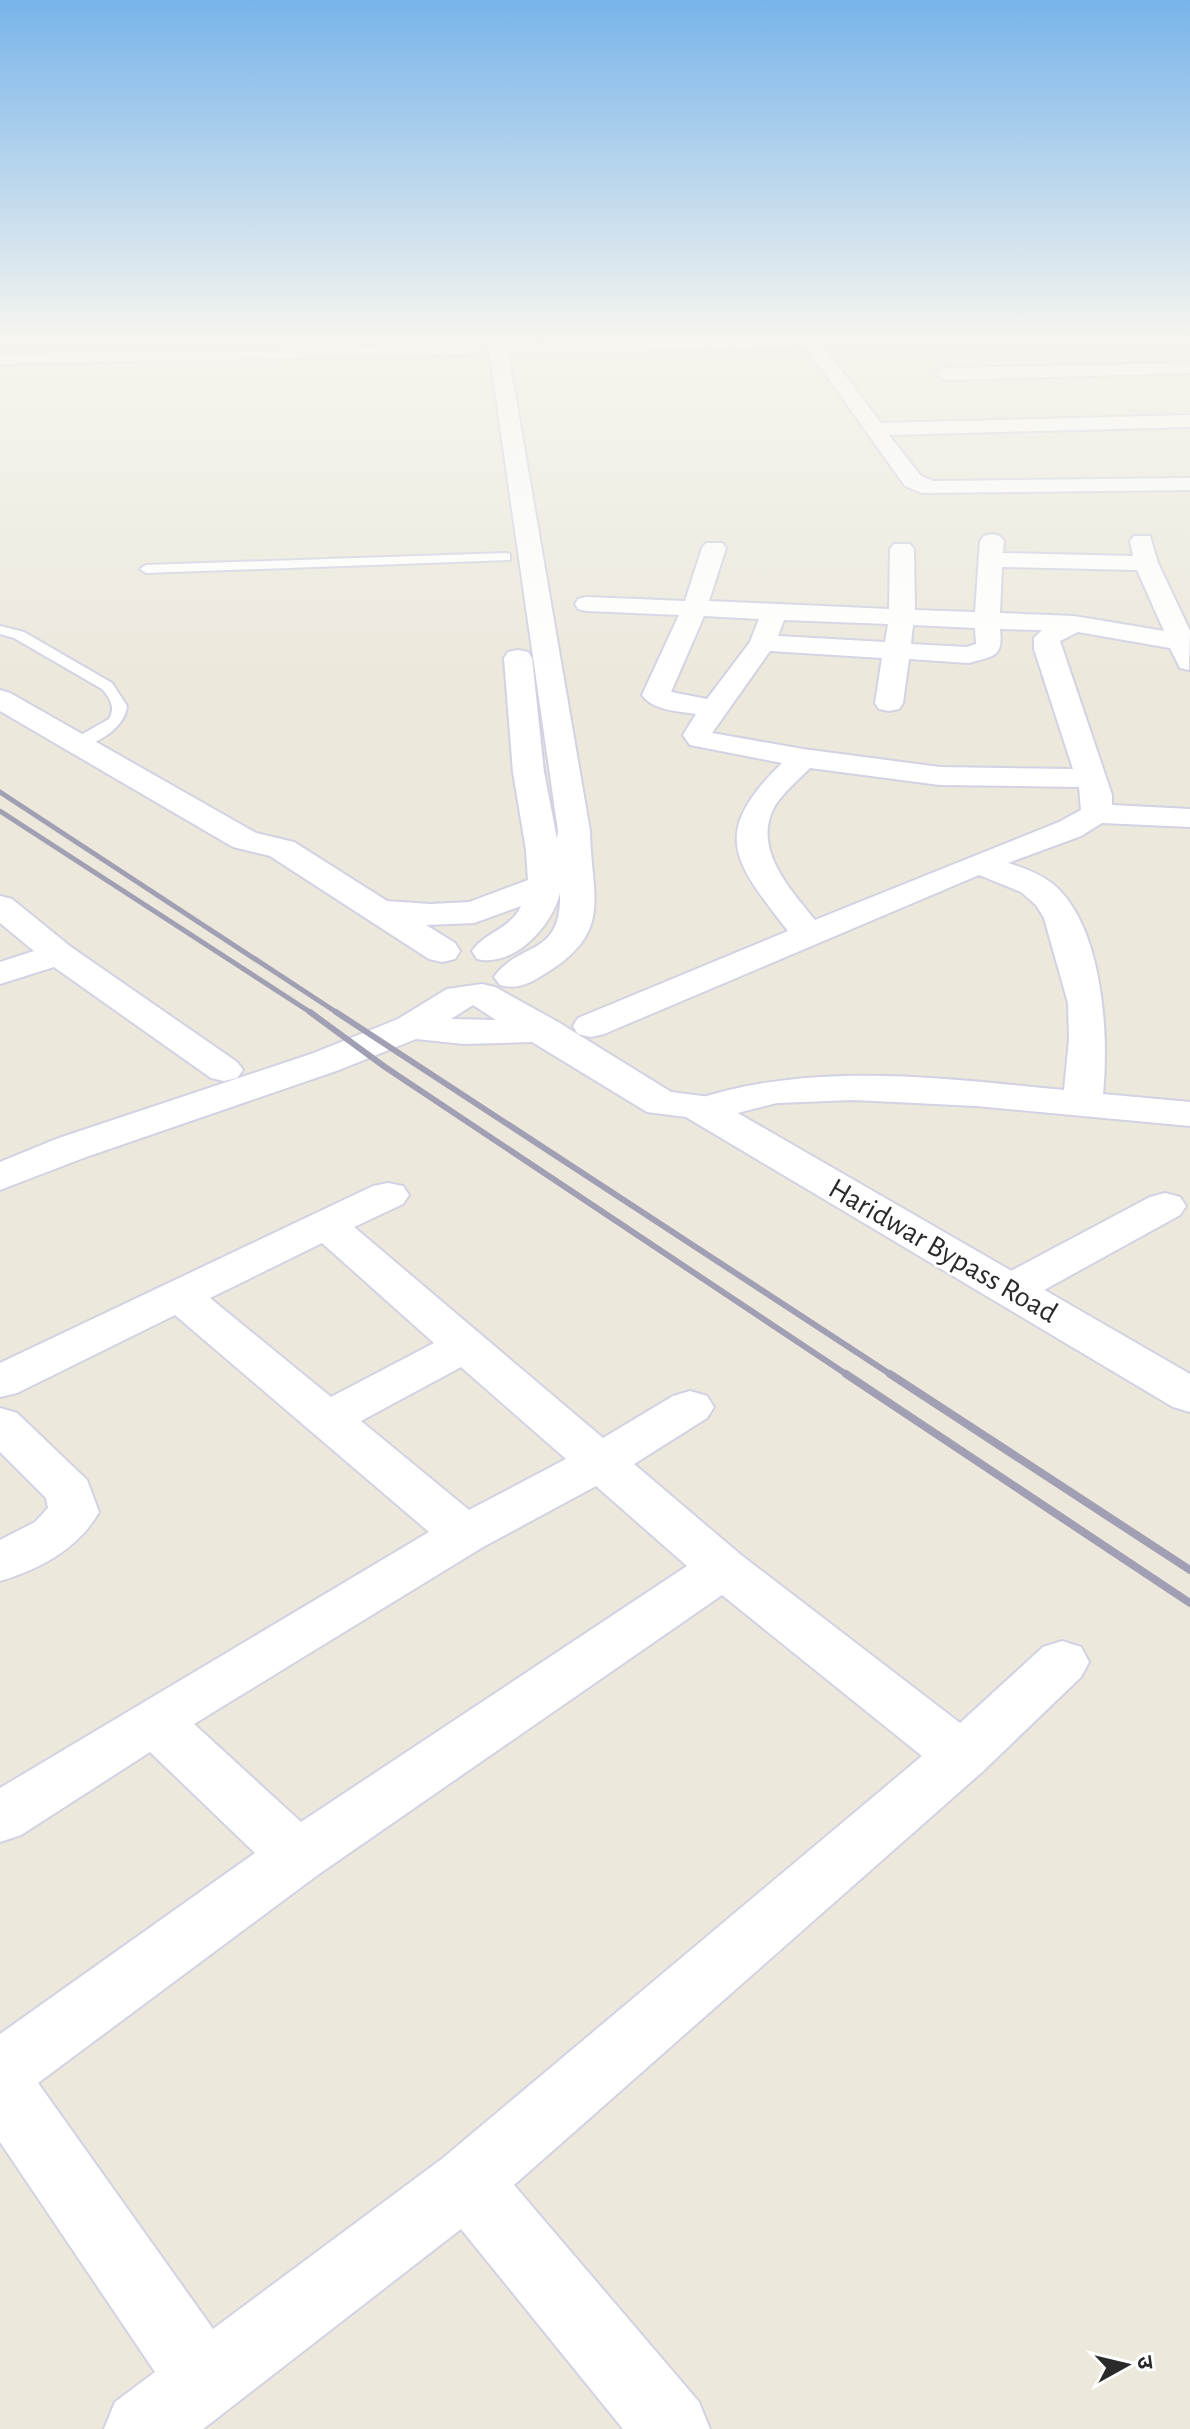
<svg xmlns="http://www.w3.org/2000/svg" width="1190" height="2429" font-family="'Alegreya Sans','Noto Sans Devanagari',sans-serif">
  <rect width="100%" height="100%" fill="#ece8dc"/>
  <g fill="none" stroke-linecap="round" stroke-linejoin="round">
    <!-- service casing -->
    <g stroke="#d2d2e3" stroke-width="4">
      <path id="service" d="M506,553L510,554V560L146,573L140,569L146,565Z
        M0,626L24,632L112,683L127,706C125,728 93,749 72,746V740L109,719C116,707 110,698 102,689L14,638L0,634Z"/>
    </g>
    <!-- minor casing -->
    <g stroke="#d2d2e3" stroke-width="4">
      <path id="minor" d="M576,335H594L608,341L880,335H1157L1148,340L824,347L881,423L1190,415V427L889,435L921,476L933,481L1190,478V490L922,493L905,486L806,347L499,354L490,349L499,344L579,341Z
        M476,345L485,350L482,354L0,364V354Z
        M1190,363V373L944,380L935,374L944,368Z
        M992,534L1000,536L1004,541L1003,553L1133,556L1130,541L1134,536H1150L1158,563L1190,631L1189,670L1180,668L1170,648L1078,632L1060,641L1112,795V805L1190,809V827L1102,823L1081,836L1008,863C1024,868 1040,874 1053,884C1103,926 1109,1034 1103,1094L1190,1102V1126L976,1106L853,1100L777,1103L702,1122L688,1118L682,1110L688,1102C808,1060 940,1078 1064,1090L1069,1040L1068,1003L1044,918L1036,905L1021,892L979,875L604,1034L591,1037L578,1034L573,1026L578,1018L788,931C733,860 710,834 782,763L690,745L683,735L696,714C678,711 654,711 642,695L679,615L587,611L578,609L575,604L578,599L587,597L685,601L702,548L706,543H722L726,548L709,601L889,609L890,549L894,544H910L914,549L915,610L975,612L980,541L984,536ZM1002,567L1137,570L1164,631L1074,616L1000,613ZM704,616L759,619L750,642L707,699L671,692ZM784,620L888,624L885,642L778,636ZM913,625L975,628L976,644L967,647L911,644ZM1000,629L1042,630L1034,638V649L1073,769L940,767L803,749L712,733L770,651L882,658L875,703L879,709L889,711L899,709L903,703L909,659L969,663C995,656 1003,657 1000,629ZM810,768L940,785L1079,787L1081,810L1059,822L815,920C790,889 750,847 776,804C785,791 799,779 810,768Z
        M0,896L12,899L71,947L237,1062L243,1070L237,1078L224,1081L211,1078L54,967L0,984V962L34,951L0,923Z
        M388,1183L403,1186L409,1195L403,1204L354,1227L603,1438L673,1396L690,1391L707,1396L714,1407L707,1418L634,1464L741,1555L960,1723L1043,1647L1062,1641L1081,1647L1089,1662L1081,1677L982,1772L514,2185L699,2402L710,2429H623L461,2229L203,2429H104L115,2402L155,2372L0,2142V2034L255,1853L150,1752L21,1835L0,1842V1788L429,1532L175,1315L17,1393L0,1397V1363L373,1186ZM322,1243L434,1343L331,1397L210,1298ZM461,1367L566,1459L469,1510L361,1421ZM596,1486L687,1566L301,1822L194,1724L483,1547ZM722,1595L922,1756L443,2158L213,2329L38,2083L319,1874Z
        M1165,1193L1180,1197L1186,1206L1180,1215L1026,1300L1010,1304L994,1300L988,1290L994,1280L1150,1197Z
        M0,1408L17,1413L87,1480L99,1512C78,1549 40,1569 0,1581V1540L35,1522L48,1508L46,1498L0,1452Z"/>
    </g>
    <!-- secondary casing -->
    <g stroke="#d2d2e3" stroke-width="4">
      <path id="secondary" d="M487,335H505L590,831C591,897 614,931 546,973C530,983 519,990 500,985L494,977C519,941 562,958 560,893C552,926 514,968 477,959L472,951C485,932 512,928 521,906L474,923L426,925L455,943L460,951L455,959L442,962L429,959L270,856L233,847L0,711V690L10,693L256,833L294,842L387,901L430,904L469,902L528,880L526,850L513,772L504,658L508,652L518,650L528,652L532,658L544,772L557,839L558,831Z
        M482,984L495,987L558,1022L671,1092L710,1097L1190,1374V1412L1173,1407L686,1117L647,1112L532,1042L464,1044L416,1039L339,1070L86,1157L0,1190V1162L56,1139L311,1054L398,1019L447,989ZM473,1005L496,1020L451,1019Z"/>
    </g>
    <!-- service -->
    <use href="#service" fill="#fff" fill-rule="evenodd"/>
    <!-- minor -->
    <use href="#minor" fill="#fff" fill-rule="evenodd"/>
    <!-- secondary -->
    <use href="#secondary" fill="#fff" fill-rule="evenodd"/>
    <!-- rail-far2 -->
    <path stroke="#a09fb4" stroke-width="5" d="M0,792L339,1014
      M0,811L313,1014"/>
    <!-- rail-far1 -->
    <path stroke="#a09fb4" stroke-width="6" d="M310,1012L385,1067L849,1376
      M336,1012L893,1376"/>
    <!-- rail -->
    <path stroke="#a09fb4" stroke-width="8" d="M846,1374L1190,1603
      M890,1374L1190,1570"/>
  </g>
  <!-- sky -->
  <linearGradient id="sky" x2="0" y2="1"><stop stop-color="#78b4ea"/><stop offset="0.5" stop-color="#f6f5ef"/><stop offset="1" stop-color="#f6f5ef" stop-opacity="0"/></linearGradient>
  <rect width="1190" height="675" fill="url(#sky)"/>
  <g text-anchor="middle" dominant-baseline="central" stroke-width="6" stroke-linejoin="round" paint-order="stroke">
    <!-- street labels -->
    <g font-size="30" fill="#2a2a2a" stroke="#fff">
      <text transform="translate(943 1251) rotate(30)">Haridwar Bypass Road</text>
    </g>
  </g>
  <!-- north arrow -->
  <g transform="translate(1126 2365) rotate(82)" stroke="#ffffff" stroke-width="6" paint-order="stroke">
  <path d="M0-6L14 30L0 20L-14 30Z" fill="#2a2a2a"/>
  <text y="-12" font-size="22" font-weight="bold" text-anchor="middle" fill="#2a2a2a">उ</text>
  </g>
</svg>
